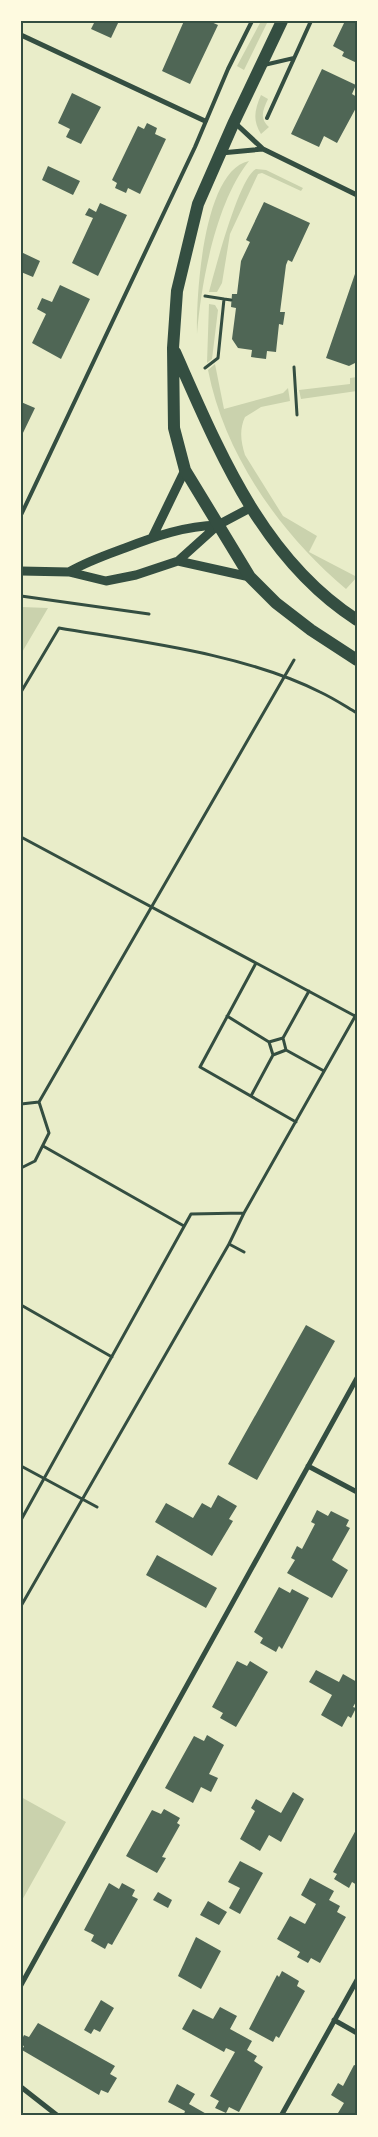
<svg xmlns="http://www.w3.org/2000/svg" width="378" height="2137" font-family="'Open Sans',sans-serif">
  <rect width="100%" height="100%" fill="#e9edc9"/>
  <!-- green -->
  <path fill="#cad2ad" d="M261,21H268L244,70L237,66Z
    M261,95L268,99C263,110 259,118 269,127L261,134C252,120 255,109 261,95Z
    M249,161C216,202 201,283 197,334C196,296 203,170 249,161Z
    M256,169L266,170L303,188L301,191L262,173L258,174L230,234L222,283L217,292H209C215,270 239,177 256,169Z
    M209,304L215,305L218,310L212,359L207,363Z
    M215,364L224,409L283,393L288,388L290,401L261,407L245,417C239,430 241,442 245,455L283,516L317,536L309,552L357,577L346,589C280,533 225,456 208,370Z
    M357,377V391L301,399L299,390L350,384V378Z
    M21,607L48,608L21,654Z
    M21,1797L66,1822L21,1902Z"/>
  <!-- building -->
  <path fill="#4f6655" d="M95,21H119L111,38L91,29Z
    M184,21H209L218,25L190,84L162,71Z
    M345,21H357V63L342,56L344,52L333,46Z
    M322,69L356,85L352,94L357,97V106L337,143L324,136L319,147L291,134Z
    M72,93L101,107L81,144L66,137L70,129L58,123Z
    M147,123L157,128L155,134L166,139L140,194L128,188L126,193L115,188L117,183L112,180L138,126L144,129Z
    M48,166L80,181L73,195L42,180Z
    M264,202L310,223L292,262L288,260L286,265L280,312H285L283,325L279,324L276,352L267,351L266,359L251,357L252,350L238,348L232,339L236,308L231,307L232,294H237L241,261L250,242L246,240Z
    M100,203L127,215L98,276L72,263L93,218L85,215L89,208L96,212Z
    M21,252L40,261L33,277L21,272Z
    M356,271L357,362L349,366L326,358Z
    M60,285L90,299L61,359L32,343L46,314L37,309L42,298L52,302Z
    M21,402L35,408L21,437Z
    M306,1325L335,1341L257,1480L228,1464Z
    M218,1495L237,1506L229,1519L233,1521L212,1556L155,1522L166,1503L193,1518L202,1503L211,1508Z
    M317,1510L328,1516L331,1511L349,1520L346,1526L350,1528L332,1560L348,1570L332,1598L287,1573L295,1560L291,1558L297,1546L302,1549L315,1524L311,1522Z
    M157,1555L217,1588L206,1608L146,1575Z
    M279,1587L290,1593L292,1589L309,1598L282,1649L279,1646L276,1652L260,1643L263,1638L254,1632Z
    M237,1661L247,1666L250,1661L268,1672L236,1727L220,1718L223,1713L212,1707Z
    M316,1670L339,1682L343,1674L357,1682V1700L353,1707L356,1708L351,1718L348,1716L342,1727L321,1715L332,1695L309,1682Z
    M207,1735L224,1745L209,1774L218,1778L211,1792L201,1787L193,1803L165,1788L194,1736L204,1741Z
    M293,1792L304,1799L281,1842L269,1835L260,1851L240,1839L255,1811L251,1808L256,1799L281,1813Z
    M164,1809L180,1818L177,1823L180,1825L162,1857L166,1858L157,1873L126,1856L152,1810L161,1814Z
    M357,1828V1885L352,1882L349,1888L334,1879L337,1874L333,1872Z
    M240,1861L263,1873L240,1914L229,1908L240,1888L228,1882Z
    M310,1878L334,1891L329,1900L340,1906L337,1912L346,1917L320,1963L311,1958L308,1963L297,1957L300,1952L277,1939L290,1916L305,1924L316,1904L301,1895Z
    M109,1883L119,1889L122,1883L135,1890L132,1896L138,1899L112,1945L108,1943L105,1949L91,1941L94,1935L84,1930Z
    M158,1892L172,1900L168,1908L153,1900Z
    M208,1901L227,1912L219,1925L200,1915Z
    M196,1937L221,1951L201,1989L178,1976Z
    M282,1971L299,1981L297,1986L305,1991L279,2038L276,2036L273,2042L249,2029L277,1975L279,1977Z
    M101,2000L114,2008L100,2032L94,2029L91,2034L84,2030Z
    M220,2007L237,2016L230,2029L252,2041L247,2050L257,2056L254,2061L263,2067L239,2112L229,2107L226,2113L215,2108L219,2101L210,2096L235,2052L226,2048L224,2052L182,2029L193,2009L213,2019Z
    M38,2023L115,2066L110,2074L117,2078L108,2093L101,2090L99,2095L22,2050L24,2046L21,2045V2041L24,2035L29,2037Z
    M354,2065L357,2066V2116H342L338,2113L344,2103L331,2095L338,2083L343,2086Z
    M177,2084L195,2094L189,2104L210,2116H187L184,2114L185,2111L168,2102Z"/>
  <g fill="none" stroke-linecap="round" stroke-linejoin="round">
    <!-- path -->
    <path stroke="#344e41" stroke-width="3" d="M205,296L224,299
      M294,367L297,415
      M205,368L218,358L224,299L231,300
      M21,596L149,614
      M21,692L59,628C142,642 245,654 320,692C333,698 345,706 357,713
      M21,837L355,1016
      M256,963L200,1067L296,1122
      M227,1016L269,1042L273,1055L251,1096
      M283,1038L286,1050L324,1071
      M269,1042L283,1038L309,991
      M273,1055L286,1050
      M21,1104L39,1102
      M43,1146L184,1226
      M21,1168L35,1161L49,1133L39,1102L294,660
      M244,1252L229,1244L244,1213
      M21,1305L112,1357
      M21,1466L97,1507
      M21,1520L191,1214L244,1213L357,1013
      M21,1606L229,1244"/>
    <!-- service -->
    <path stroke="#344e41" stroke-width="4" d="M264,65L294,58
      M267,118L311,21
      M21,515L195,147L228,69L252,21"/>
    <!-- minor -->
    <path stroke="#344e41" stroke-width="5" d="M21,35L205,121
      M234,122L263,149L357,195
      M221,153L263,149
      M308,1466L357,1492
      M21,1985L357,1378
      M334,2020L357,2033
      M21,2087L58,2116
      M281,2116L357,1980"/>
    <!-- tertiary -->
    <path stroke="#344e41" stroke-width="9" d="M153,536L185,470
      M178,561L250,577
      M21,571L69,572L106,581L136,575L178,561L218,525L250,508
      M69,572C88,561 106,555 125,548C156,536 185,526 218,525"/>
    <!-- primary -->
    <path stroke="#344e41" stroke-width="12" d="M282,21L234,122L198,204L177,291L173,348L174,428L185,470L250,577L276,603L311,630L357,660
      M175,352C219,451 262,559 357,620"/>
  </g>
  <!-- border -->
  <rect width="378" height="2137" fill="none" stroke="#fefae0" stroke-width="45"/>
  <rect x="22" y="22" width="334" height="2092" fill="none" stroke="#344e41" stroke-width="2"/>
</svg>
